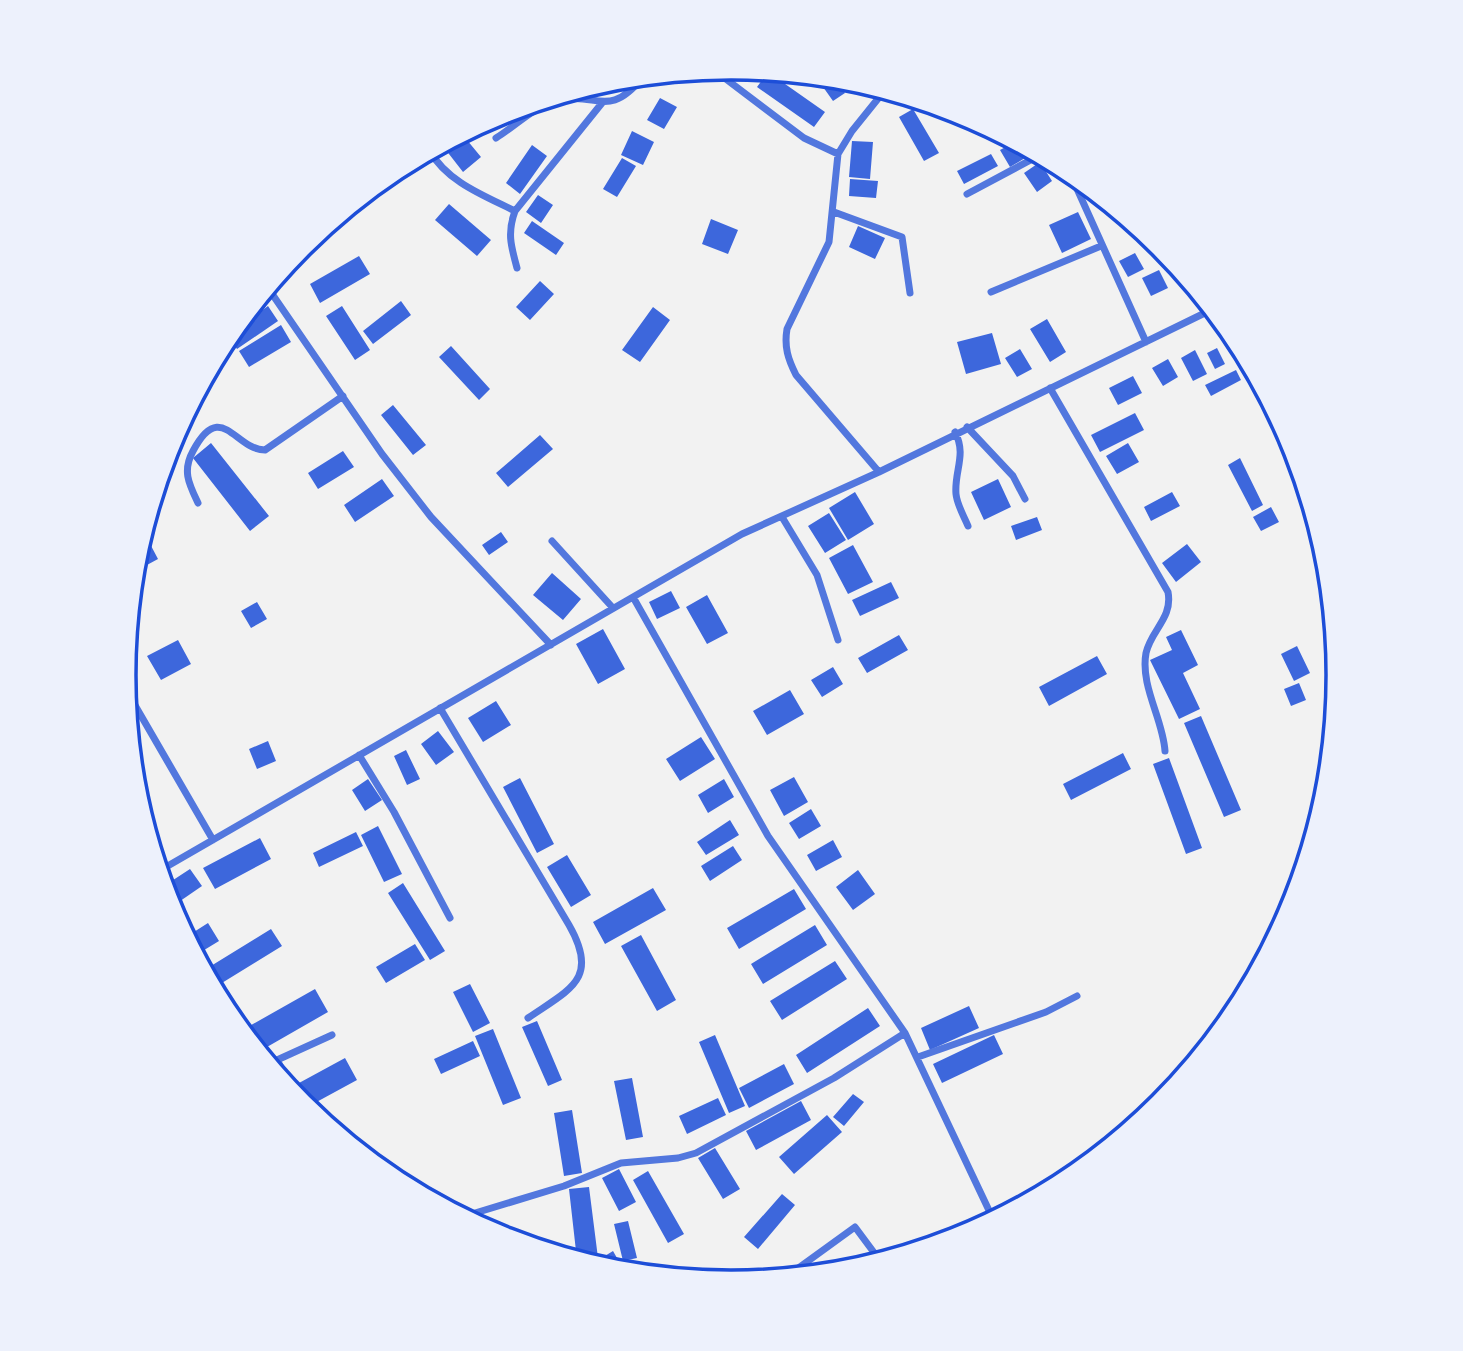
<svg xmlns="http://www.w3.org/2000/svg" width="1463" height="1351" font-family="Lato,sans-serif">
  <rect width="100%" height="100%" fill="#f2f2f2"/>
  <!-- building -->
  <path fill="#3d67dc" d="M768,72L825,112L814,127L757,87Z
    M816,77L834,78L845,93L833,101Z
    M660,98L677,107L664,129L647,120Z
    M913,109L939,153L924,161L899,117Z
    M632,131L654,142L643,165L621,155Z
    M462,134L481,157L463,172L442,145Z
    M852,141L873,142L870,179L849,177Z
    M1015,142L1025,147L1030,155L1010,167L1000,150Z
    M532,145L547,156L520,194L506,183Z
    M991,154L998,166L964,184L957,171Z
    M622,158L636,166L617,197L603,189Z
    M1040,162L1052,181L1037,192L1024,173Z
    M850,179L878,181L876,198L849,196Z
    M538,195L553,205L541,223L526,212Z
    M449,204L491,240L477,256L435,220Z
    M1078,212L1091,239L1062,253L1049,225Z
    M711,219L738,230L728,254L702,244Z
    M532,221L564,243L556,255L524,233Z
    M858,226L885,238L875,259L849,247Z
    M1135,253L1144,269L1128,277L1119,261Z
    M359,256L370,274L320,303L310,284Z
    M1177,266L1187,278L1177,283L1170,269Z
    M1159,270L1168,288L1151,296L1142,278Z
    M540,281L554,294L530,320L516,307Z
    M401,301L411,315L373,344L363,331Z
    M268,306L278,321L237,349L228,336Z
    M342,306L370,350L355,360L326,316Z
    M653,307L670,320L640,362L622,350Z
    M1047,319L1066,352L1050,362L1030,329Z
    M281,325L291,342L249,367L239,351Z
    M992,333L1001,364L966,374L957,342Z
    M451,346L490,389L479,400L439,357Z
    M1217,348L1225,364L1215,369L1207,353Z
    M1020,349L1032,369L1017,377L1005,358Z
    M1195,350L1207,374L1193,381L1181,358Z
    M1168,359L1178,377L1163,386L1152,368Z
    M1236,370L1241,380L1211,396L1205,385Z
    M1133,376L1142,393L1118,405L1109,388Z
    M393,405L426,445L413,455L381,415Z
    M1135,413L1144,430L1100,452L1091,435Z
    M540,435L553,449L508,487L496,473Z
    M211,443L269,516L250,531L193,458Z
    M1128,443L1139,462L1117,474L1106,456Z
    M343,451L354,467L318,489L308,473Z
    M1240,458L1263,505L1252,511L1228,465Z
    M382,479L394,496L355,522L344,505Z
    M998,479L1011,507L984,520L971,492Z
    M855,492L874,524L848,540L829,508Z
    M1172,492L1180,506L1151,521L1144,507Z
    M1271,507L1279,522L1261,531L1253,517Z
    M829,513L846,540L825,553L808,526Z
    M1037,517L1042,530L1016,540L1011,526Z
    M501,532L508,542L489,555L482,545Z
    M148,540L158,559L134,572L140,544Z
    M1187,544L1201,562L1176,582L1162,563Z
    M853,545L873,582L848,594L829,558Z
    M552,573L581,599L563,620L533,595Z
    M891,582L899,598L860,616L852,600Z
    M671,591L680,608L657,619L649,602Z
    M707,595L728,633L707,644L686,607Z
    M257,602L267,619L251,628L241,611Z
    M603,629L625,669L598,684L576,644Z
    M1181,630L1198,665L1183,673L1200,709L1179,719L1150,660L1172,650L1166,637Z
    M899,635L908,650L867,673L858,658Z
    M178,640L191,664L161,680L147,656Z
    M1297,646L1310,673L1294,681L1281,654Z
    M1097,656L1107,674L1049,706L1039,687Z
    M833,667L843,684L822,697L811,680Z
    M1299,683L1306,700L1291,706L1284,689Z
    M790,690L804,714L767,735L753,711Z
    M496,701L511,725L483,742L468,718Z
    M1201,716L1241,810L1224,817L1184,723Z
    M438,731L454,752L436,765L421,744Z
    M701,737L715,759L680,781L666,759Z
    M268,741L276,761L257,769L249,749Z
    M406,750L420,779L407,785L394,756Z
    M1123,753L1131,769L1071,800L1063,784Z
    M1169,758L1202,848L1186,854L1153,764Z
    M794,777L808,802L784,816L770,790Z
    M520,778L554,844L537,853L503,787Z
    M368,779L382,800L365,811L352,790Z
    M724,779L734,797L708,813L698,795Z
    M811,809L821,826L799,839L789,823Z
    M730,820L739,835L706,855L697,842Z
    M378,826L402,874L384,882L361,835Z
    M356,832L363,846L319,867L313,853Z
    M260,838L271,859L215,889L203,868Z
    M833,840L842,857L816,871L807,855Z
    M733,846L742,860L710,881L701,866Z
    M567,855L591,895L571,907L547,867Z
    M190,869L202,886L170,908L164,886Z
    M858,870L875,894L853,910L836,887Z
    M403,883L445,951L430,960L388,893Z
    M653,888L666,910L605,944L593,922Z
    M794,889L806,909L739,949L727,928Z
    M208,923L219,941L196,955L186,937Z
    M815,925L827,945L763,984L751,964Z
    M271,929L282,946L217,986L206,969Z
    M641,935L676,1000L657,1011L621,946Z
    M415,944L425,960L386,983L376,967Z
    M835,961L847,979L782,1020L770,1001Z
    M470,984L490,1023L473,1032L453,992Z
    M315,989L328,1012L260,1051L246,1028Z
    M969,1006L979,1028L930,1050L921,1028Z
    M868,1008L880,1026L807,1073L796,1055Z
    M537,1021L562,1080L548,1086L522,1027Z
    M493,1029L521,1098L503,1105L475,1036Z
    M715,1035L745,1106L729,1113L699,1042Z
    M994,1035L1003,1054L942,1083L933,1064Z
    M473,1041L480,1056L441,1074L434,1059Z
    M345,1058L357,1080L311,1105L299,1083Z
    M784,1064L794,1084L749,1108L739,1088Z
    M632,1078L643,1137L626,1140L614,1081Z
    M853,1094L864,1102L844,1126L833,1117Z
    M718,1098L726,1115L687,1134L679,1116Z
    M801,1101L811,1120L756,1150L746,1131Z
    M572,1110L582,1173L564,1176L554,1113Z
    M827,1115L842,1132L794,1174L779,1157Z
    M715,1148L740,1189L723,1199L698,1158Z
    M619,1169L636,1202L619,1211L602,1178Z
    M648,1171L684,1234L668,1243L633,1180Z
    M589,1187L598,1258L577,1260L569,1189Z
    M782,1194L795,1205L758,1249L744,1237Z
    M628,1221L637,1258L623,1261L614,1224Z
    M613,1251L625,1272L598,1266L595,1262Z"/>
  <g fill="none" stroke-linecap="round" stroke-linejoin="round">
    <!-- minor -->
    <path stroke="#5277de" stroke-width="7" d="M714,70L804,138L838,154
      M496,138C514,127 535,106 556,101C597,90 607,121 643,77
      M430,151C447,182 485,196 515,211L602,103
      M1069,171L1146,342
      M967,194L1040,155
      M515,211C507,233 511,246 517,268
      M834,212L902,237L910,293
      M268,288L382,454L431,517L551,645
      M991,292L1101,246
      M1050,388L1168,592C1173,618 1151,630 1146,653C1140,686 1163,719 1165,751
      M967,427L1013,476L1025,499
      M955,432C967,455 954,471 956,494C957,505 964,516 968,526
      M879,472L796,375C788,359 784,347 787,329L829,242L838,154L852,131L885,90
      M198,503C189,484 182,471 193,451C221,398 235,450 265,450L343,396
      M782,517L817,575L838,640
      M552,541L613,608
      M633,597L768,836L905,1033L994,1221
      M125,688L213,840
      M440,708L569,925C600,979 570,989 528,1018
      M359,755L394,812L450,918
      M159,871L742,534L879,472L1213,309
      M918,1057L1046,1012L1077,996
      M265,1060H277L332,1035
      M277,1060L301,1104
      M462,1217L564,1186L621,1163L678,1158L696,1153L834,1078L905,1033
      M786,1277L855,1227L881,1262"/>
  </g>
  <!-- crop -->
  <path d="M0 0H1463V1351H0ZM136 675a595 595 0 1 1 1190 0a595 595 0 1 1-1190 0Z" fill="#edf1fc" fill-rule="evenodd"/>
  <path fill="none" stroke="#1d4ed8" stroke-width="3.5" d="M136 675a595 595 0 1 1 1190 0a595 595 0 1 1-1190 0Z"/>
</svg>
